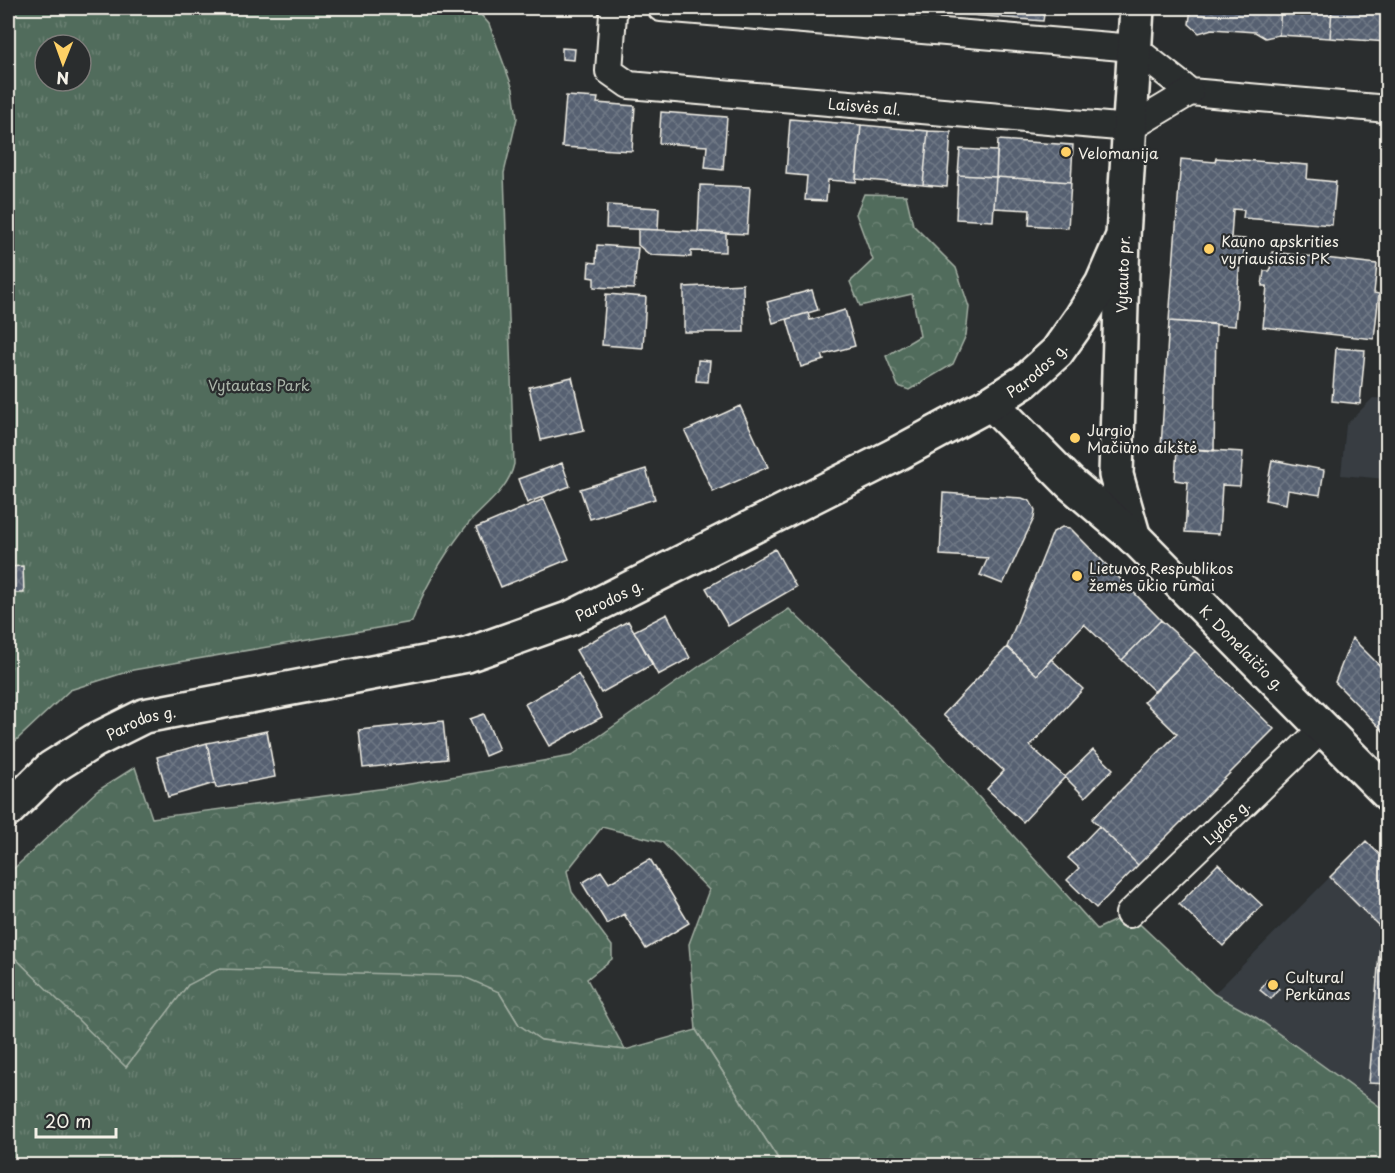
<svg xmlns="http://www.w3.org/2000/svg" width="1395" height="1173" font-family="'Playpen Sans',sans-serif">
  <defs>
    <pattern id="forest-crowns" width="20" height="18" patternUnits="userSpaceOnUse" patternTransform="scale(1.5)"><rect width="20" height="18" fill="#516c5c"/><path d="M2 6a3 3 0 1 1 6 0M12 15a3 3 0 1 1 6 0" fill="none" stroke="#6b8173"/></pattern>
    <pattern id="park-tufts" width="24" height="20" patternUnits="userSpaceOnUse" patternTransform="scale(1.5)"><rect width="24" height="20" fill="#516c5c"/><path d="M3 7l-1-3M5 7V3M7 7l1-3M15 17l-1-3M17 17v-4M19 17l1-3" fill="none" stroke="#6b8173"/></pattern>
    <pattern id="building-cross-hatch" width="8" height="8" patternUnits="userSpaceOnUse" patternTransform="scale(1.5)"><rect width="8" height="8" fill="#566171"/><path d="M0 0l8 8M0 8l8-8" fill="none" stroke="#6f7885"/></pattern>
  </defs>
  <rect width="100%" height="100%" fill="#2a2d2e"/>
  <filter id="ink" filterUnits="userSpaceOnUse"><feTurbulence type="fractalNoise" baseFrequency=".0167" numOctaves="2"/><feDisplacementMap in="SourceGraphic" scale="12" xChannelSelector="R" yChannelSelector="G"/><feConvolveMatrix kernelMatrix="1 2 1 2 8 2 1 2 1" color-interpolation-filters="sRGB"/></filter>
  <g filter="url(#ink)">
    <!-- built -->
    <path fill="#373d42" d="M1373,398L1387,399V479L1341,475L1346,425Z
      M1330,877L1381,928L1387,922V1112L1257,1018L1214,994Z"/>
    <!-- forest -->
    <path fill="url(#forest-crowns)" stroke="#a2aea2" stroke-width="1.5" d="M864,194L906,195L913,225L956,268L969,307L966,335L953,364L909,390L898,386L886,356L920,336L912,294L860,306L850,282L873,260L856,214Z
      M789,609L934,747L1097,929L1129,914L1214,994L1257,1018L1387,1112V1165H782L696,1030L689,944L709,890L662,842L602,827L567,871L572,892L612,946V959L587,979L625,1050L541,1040L519,1025L499,992L188,985L126,1068L8,951V874L97,791L135,767L152,818L387,788L571,756L701,665Z"/>
    <!-- park -->
    <path fill="url(#park-tufts)" stroke="#a2aea2" stroke-width="1.5" fill-rule="evenodd" d="M8,8H475L489,24L513,89L517,118L504,173L514,464C508,492 481,507 464,529C442,558 424,587 412,622L133,670L70,690L8,748ZM45,45H81V81H45Z
      M8,951L126,1067L188,985L219,969L462,976L499,992L519,1025L541,1040L625,1050L696,1030L782,1165H8Z"/>
    <!-- building -->
    <path fill="url(#building-cross-hatch)" stroke="#f4f1e8" stroke-width="1.5" d="M911,8H1045L1043,21L911,10Z
      M1191,8H1281L1279,35L1265,38L1255,32L1212,29L1199,33L1189,24Z
      M1281,8H1332L1330,38L1279,35Z
      M1332,8H1388V42L1330,38Z
      M562,48L575,49L574,60L562,59Z
      M566,96L598,98L597,103L635,106L632,151L562,147Z
      M661,112L727,117L723,170L705,168L707,146L659,143Z
      M790,119L861,125L856,182L828,180L826,201L805,200L807,176L786,174Z
      M861,125L928,131L923,185L856,179Z
      M928,131L951,132L947,187L923,185Z
      M998,140L1073,145L1071,182L996,177Z
      M960,149L997,151L996,177L958,175Z
      M1216,158L1308,165L1307,179L1336,182L1332,225L1243,218L1244,210L1233,209L1231,238L1245,239L1243,259H1240L1235,326L1169,321L1181,159L1215,162Z
      M958,175L996,177L993,221L956,219Z
      M996,177L1071,182L1068,228L1029,225L1030,210L994,208Z
      M700,185L750,187L747,234L698,232Z
      M607,205L659,208L658,230L606,228Z
      M638,229L726,233V252L691,251V257L650,255L638,245Z
      M597,245L638,248L634,289L594,287V278L588,277L589,262L596,263Z
      M1272,252L1377,264L1374,293L1379,294L1374,339L1263,327L1267,286H1262L1264,271H1270Z
      M743,284L744,332H684V287Z
      M812,290L818,310L773,323L767,302Z
      M606,294L646,297L643,348L602,345Z
      M845,310L855,346L822,355L824,360L801,367L787,319L808,313L810,320Z
      M1169,321L1216,324L1214,451L1161,447Z
      M1336,348L1365,350L1360,404L1332,401Z
      M698,360L710,361L708,382L696,381Z
      M572,377L584,430L541,440L529,387Z
      M740,406L768,467L713,492L685,431Z
      M1177,448L1243,452L1240,486L1222,485L1219,534L1185,532L1188,482L1175,480Z
      M1272,460L1324,470L1320,495L1288,490L1286,504L1265,500Z
      M562,463L570,486L527,503L518,479Z
      M646,469L655,499L590,519L580,489Z
      M943,493L1022,498L1030,501L1035,510L1034,518L1003,584L980,575L988,558L940,555Z
      M544,499L569,559L501,587L476,528Z
      M1062,527L1070,528L1161,620L1122,660L1084,624L1037,675L1007,647L1053,532Z
      M775,549L796,587L728,626L706,588Z
      M23,566L24,593H8V567Z
      M667,614L690,658L658,675L634,631Z
      M1161,620L1195,651L1155,692L1122,660Z
      M628,621L653,664L601,693L576,650Z
      M1352,638L1388,674V736L1335,682Z
      M1007,647L1037,675L1051,659L1083,689L1030,746L1065,777L1023,822L987,789L1004,771L943,715Z
      M1195,651L1274,729L1138,865L1092,819L1177,734L1144,702Z
      M578,674L602,717L549,746L525,704Z
      M484,714L499,750L485,756L470,719Z
      M443,721L447,759L363,768L359,730Z
      M267,731L275,777L216,788L207,743Z
      M207,743L215,783L168,797L157,757Z
      M1093,750L1113,769L1085,797L1065,777Z
      M1099,826L1138,865L1096,908L1067,880L1079,868L1068,858Z
      M1366,841L1380,855L1388,850V922L1381,928L1330,877Z
      M650,859L689,923L646,949L624,914L607,924L582,883L601,871L609,883Z
      M1218,864L1262,905L1223,946L1179,904Z
      M1388,922V1084L1369,1083L1381,928Z
      M1267,980L1279,989L1271,999L1260,990Z"/>
    <g fill="none" stroke-linecap="round" stroke-linejoin="round">
      <!-- street casing -->
      <g stroke="#f4f1e8" stroke-width="30">
        <g id="street">
          <path d="M661,8L1134,48L1190,92L1388,109"/>
          <path id="s1" d="M613,14L609,71L629,85L1130,128L1190,92"/>
          <path id="s2" d="M1129,914L1322,729"/>
        </g>
      </g>
      <!-- secondary casing -->
      <g stroke="#f4f1e8" stroke-width="38">
        <g id="secondary">
          <path d="M1123,236L1116,475L1134,538"/>
          <path id="s3" d="M991,403L1070,483L1138,541L1388,794"/>
        </g>
      </g>
      <!-- primary casing -->
      <g stroke="#f4f1e8" stroke-width="38">
        <g id="primary">
          <path id="s4" d="M8,810L51,768L94,741L144,716L467,655L571,618L893,456L991,403L1025,381L1057,352L1081,318L1102,284L1123,236L1137,8"/>
        </g>
      </g>
      <!-- street -->
      <use href="#street" stroke="#2a2d2e" stroke-width="26"/>
      <!-- secondary -->
      <use href="#secondary" stroke="#2a2d2e" stroke-width="33"/>
      <!-- primary -->
      <use href="#primary" stroke="#2a2d2e" stroke-width="33"/>
    </g>
  </g>
  <!-- markers -->
  <g fill="#ffd166" stroke="#2a2d2e" stroke-width="2">
    <circle cx="1066" cy="152" r="6"/>
    <circle cx="1209" cy="249" r="6"/>
    <circle cx="1075" cy="438" r="6"/>
    <circle cx="1077" cy="576" r="6"/>
    <circle cx="1273" cy="985" r="6"/>
  </g>
  <g text-anchor="middle" dominant-baseline="central" stroke-width="4.5" stroke-linejoin="round" paint-order="stroke">
    <!-- street labels -->
    <g font-size="15" fill="#f4f1e8" stroke="#2a2d2e">
      <text stroke="none"><textPath href="#s1" startOffset="318">Laisvės al.</textPath></text>
      <text transform="translate(1122 274) rotate(-88)">Vytauto pr.</text>
      <text stroke="none"><textPath href="#s4" startOffset="1134">Parodos g.</textPath></text>
      <text stroke="none"><textPath href="#s4" startOffset="648">Parodos g.</textPath></text>
      <text stroke="none"><textPath href="#s3" startOffset="351">K. Donelaičio g.</textPath></text>
      <text stroke="none"><textPath href="#s4" startOffset="162">Parodos g.</textPath></text>
      <text stroke="none"><textPath href="#s2" startOffset="134">Lydos g.</textPath></text>
    </g>
    <!-- poi labels -->
    <g font-size="15" fill="#f4f1e8" stroke="#2a2d2e" text-anchor="start">
      <text x="1078" y="152">Velomanija</text>
      <text x="1221" y="240">Kauno apskrities<tspan x="1221" dy="17">vyriausiasis PK</tspan></text>
      <text x="1087" y="429">Jurgio<tspan x="1087" dy="17">Mačiūno aikštė</tspan></text>
      <text x="1089" y="567">Lietuvos Respublikos<tspan x="1089" dy="17">žemės ūkio rūmai</tspan></text>
      <text x="1285" y="976">Cultural<tspan x="1285" dy="17">Perkūnas</tspan></text>
    </g>
    <!-- park labels -->
    <g font-size="15" fill="#abb5a9" stroke="#2a2d2e">
      <text x="259" y="384">Vytautas Park</text>
    </g>
  </g>
  <!-- margin -->
  <rect width="1395" height="1173" fill="none" stroke="#2a2d2e" stroke-width="30"/>
  <rect x="15" y="15" width="1365" height="1143" fill="none" stroke="#f4f1e8" stroke-width="2" filter="url(#ink)"/>
  <!-- north arrow -->
  <g transform="translate(63 63) rotate(181)"><circle r="28" fill="#2a2d2e" stroke="#7b7b78" stroke-width="1.5"/>
  <path d="M0-4.5L10 22L0 15L-10 22Z" fill="#ffd166"/>
  <text y="-9" font-size="16" font-weight="bold" text-anchor="middle" fill="#f4f1e8">N</text>
  </g>
  <!-- scale -->
  <path d="M36 1128v9h80v-9" fill="none" stroke="#f4f1e8" stroke-width="3"/>
  <text x="45" y="1128" font-size="18" fill="#f4f1e8" stroke="#2a2d2e" stroke-width="4.5" paint-order="stroke">20 m</text>
</svg>
